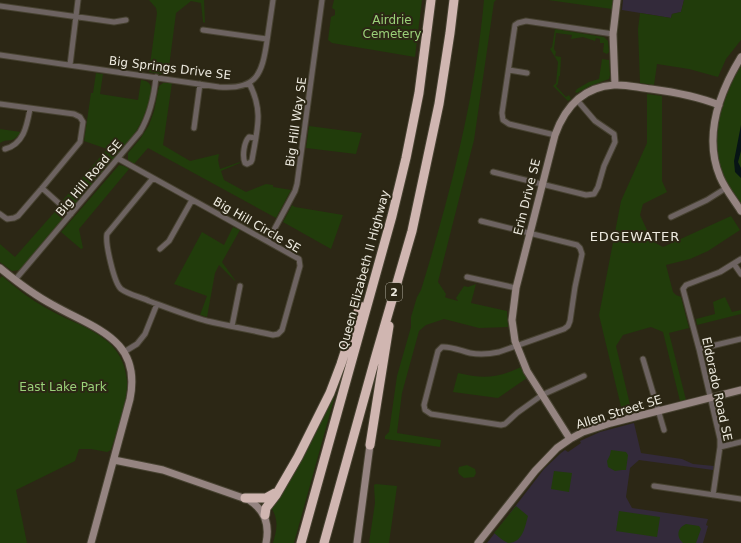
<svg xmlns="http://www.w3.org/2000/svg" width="741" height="543" font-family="'DejaVu Sans',sans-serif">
  <rect width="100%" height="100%" fill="#2c2715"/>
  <!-- education -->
  <path fill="#332a3a" d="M623,0H684L681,12L672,14L671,18L622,10Z
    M634,423L641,453L682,459L693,464L714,466L713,470L639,460L630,468L626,497L632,508L708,519L706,525L708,526L703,543H487L544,469L561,453L565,450L568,452L581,443L580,441L600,432Z"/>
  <!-- green -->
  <path fill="#213c0b" d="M149,0H204L205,23L203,22L201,3L191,1L176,13L168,75L149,72L157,13L156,8Z
    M334,0H422L415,57L332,43L328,40L331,17L335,15V10L332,8Z
    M484,0H496L494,2L474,140L438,282L446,294L445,297L447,298L458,301L456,298L464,286L468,287L476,284L471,303L507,311L508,327L479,328L444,319L426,325L419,331L402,393L397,433L441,440L440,447L385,439V436L389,432L397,376L411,327V317L417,297L421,290C450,195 475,99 484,0Z
    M548,0H613L612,9Z
    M684,0H741V40L726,59L718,77L689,69L657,64L654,85L640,83L638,29L640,13L671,18L672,14L681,12Z
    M555,29L604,37L608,41L609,52L607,54L603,52L604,43H600V39L596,38L595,41L583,37L571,39L572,35L556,33L554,49L556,52L555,56L561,57L560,76H559L558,84L556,86L566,97L569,95L571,99L568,101L553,86L556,83L558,62L550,49L552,47Z
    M602,59L609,60L610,75L609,79L590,86L577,93L575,92L577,89L589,82L599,79Z
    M741,66V203C734,193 726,183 722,171C709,137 723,96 741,66Z
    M96,73L103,74L100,94L138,100L141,80C150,81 152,85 151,94C146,122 130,141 112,162C100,175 89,189 78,202C73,207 68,204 63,200L107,149L84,141L91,93H93Z
    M163,83H172L163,145L190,161L219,154L218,160L220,169L240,162V163L221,171L224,180L246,192L266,184L273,185V187L291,190L276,218L148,148L134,164L128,160V153L140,139L149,125L154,111L159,86Z
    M647,94L662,96V181L667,192L643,204L640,215L652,241L663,247L731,216L740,230L708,251L690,259L666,265L673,292L676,295L681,297L689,328L669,333L686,400L680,401L663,332L651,327L623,335L616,346L632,413L623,415L599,315L621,201L647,143Z
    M309,126L362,133L356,154L306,148Z
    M0,129L21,132C12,145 10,137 0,143Z
    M119,165L124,166L129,169L79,229L83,248L81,249L61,232Z
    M292,205L295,207L343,215L331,249L283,222Z
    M59,207L63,212V219L20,270L12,271L0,262V244L15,257Z
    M233,227L240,230L222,262L235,280V281L219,265L215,273L207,317L200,315L207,296L174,284L202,232L224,245Z
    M2,276C16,288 30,299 46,308C80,328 124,334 127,382C128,403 117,430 111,450L107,452L91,449H79L75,461L16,490L27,543H0V278Z
    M725,297L732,312L741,310V314L697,325L696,319L715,314L713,302Z
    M521,367L527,378L498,398L453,392L458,373C483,379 498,378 521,367Z
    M339,381L294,543H273C277,528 279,521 271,507Z
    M611,450L626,452L628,455L626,470H622L615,471L608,467L607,461L610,455Z
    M467,465L475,469L476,473L474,477L464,478L459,474L458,471L459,467Z
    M554,471L572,473L569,492L551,489Z
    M376,484L397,486L389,543H369L375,503L374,485Z
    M516,506L528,516C525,526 523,543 508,543C503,541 498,536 494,533Z
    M619,511L660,517L657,537L616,531Z
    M686,524L699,526L701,529L696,543H683C676,537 677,528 686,524Z"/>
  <!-- water -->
  <path fill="#071415" d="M741,125V151L738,162L741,168V178L735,172L734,161Z"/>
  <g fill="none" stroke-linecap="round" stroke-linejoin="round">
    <!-- street casing -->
    <g stroke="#474231" stroke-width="7">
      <path id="street" d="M0,6L114,22L126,20
        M203,30L267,39
        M0,55L219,87C257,90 262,74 267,41C269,27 271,13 273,0
        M70,65L78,0
        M509,70L527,73
        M249,83C264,111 257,130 252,160L251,162L247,164L245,163C242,156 244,142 249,137L255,138
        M0,104L74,114L80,117L83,122L80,142L42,188L18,216L14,218L7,219L0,214
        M194,128L200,84
        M555,135L509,124L503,120L502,113L515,25L518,23L526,21L613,34
        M5,149C24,144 27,125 30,109
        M119,159L299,259L300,266L282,330L278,334L273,335C251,330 229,326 207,321C188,316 168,308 149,301C141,297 129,295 121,289C114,283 105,243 107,234L153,178
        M493,172L586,195L594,194L598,187L604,166L615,142L614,134L595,121L577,100
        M42,188L71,214
        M671,217L707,200L726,188
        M481,221L577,245L580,248L582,254L575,287L570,321L568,326L564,329L499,352C490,354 480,355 470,353C461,351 451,346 442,347L438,351L424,405L425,410L431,414L501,425L505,424L517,413L542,395L584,376
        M268,241L295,191L297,184L322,0
        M160,249L169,241L192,200
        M734,264L741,274
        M467,277L516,288
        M15,280L140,132C150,115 154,97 156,77
        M232,326L240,286
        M699,349L741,339
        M124,352L137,344L145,334L157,304
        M643,359L664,430
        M720,447L741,442
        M654,486L741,499
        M713,495L720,447V439L699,349L683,289L686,285L720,272L741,259"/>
    </g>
    <!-- secondary casing -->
    <g stroke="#474231" stroke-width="9">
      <path id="secondary" d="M741,57C719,93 703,136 720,177C725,189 734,200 741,211
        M615,85L613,34L617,0
        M0,268C17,282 34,295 53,305C95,329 142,339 130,399L91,543
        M570,439L527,371L515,341L512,320L516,288L555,135C565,107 583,87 614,85C626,84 639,88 651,89C674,92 697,96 719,105
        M114,460L163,470L249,500C265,510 270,524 266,543
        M357,543L370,445
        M478,543L535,471L557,448L570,439L583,432L611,423L741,390"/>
    </g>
    <!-- highway casing -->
    <g stroke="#474231" stroke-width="11">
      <path id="highway" d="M370,445L389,326
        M245,498H266L275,493
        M265,515L266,508L276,495L298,457L330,393L341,364L360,306
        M301,543L392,216L406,158L419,93L431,0
        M324,543L375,359L412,231L439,104L450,33L454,0"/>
    </g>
    <!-- street -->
    <use href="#street" stroke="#6d6361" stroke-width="5"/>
    <!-- secondary -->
    <use href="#secondary" stroke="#958481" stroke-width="7"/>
    <!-- highway -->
    <use href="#highway" stroke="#d0b6b1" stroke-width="9"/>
  </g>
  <g text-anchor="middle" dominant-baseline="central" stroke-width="4" stroke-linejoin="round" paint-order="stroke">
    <!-- shield labels -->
    <rect fill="#2c2715" stroke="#b3b0a2" stroke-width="1" x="386" y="283" width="16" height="18" rx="3"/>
    <g font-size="11" font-weight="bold" fill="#edeadf">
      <text x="394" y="292">2</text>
    </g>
    <!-- park labels -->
    <g font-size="12" fill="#9bd179" stroke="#2c2715">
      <text x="392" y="20">Airdrie<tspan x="392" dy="14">Cemetery</tspan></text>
      <text x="63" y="387">East Lake Park</text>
    </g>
    <!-- street labels -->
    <g font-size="12" fill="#edeadf" stroke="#2c2715">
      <text transform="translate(170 68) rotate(7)">Big Springs Drive SE</text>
      <text transform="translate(296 122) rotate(-82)">Big Hill Way SE</text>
      <text transform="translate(89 178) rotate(-50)">Big Hill Road SE</text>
      <text transform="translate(527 197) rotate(-76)">Erin Drive SE</text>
      <text transform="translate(257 225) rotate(30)">Big Hill Circle SE</text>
      <text transform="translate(364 270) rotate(-75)">Queen Elizabeth II Highway</text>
      <text transform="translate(717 389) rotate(78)">Eldorado Road SE</text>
      <text transform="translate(619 412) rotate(-17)">Allen Street SE</text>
    </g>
    <!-- neighbourhood labels -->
    <g font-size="13" letter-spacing="1" fill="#edeadf" stroke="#2c2715">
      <text x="635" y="236">EDGEWATER</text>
    </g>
  </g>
</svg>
